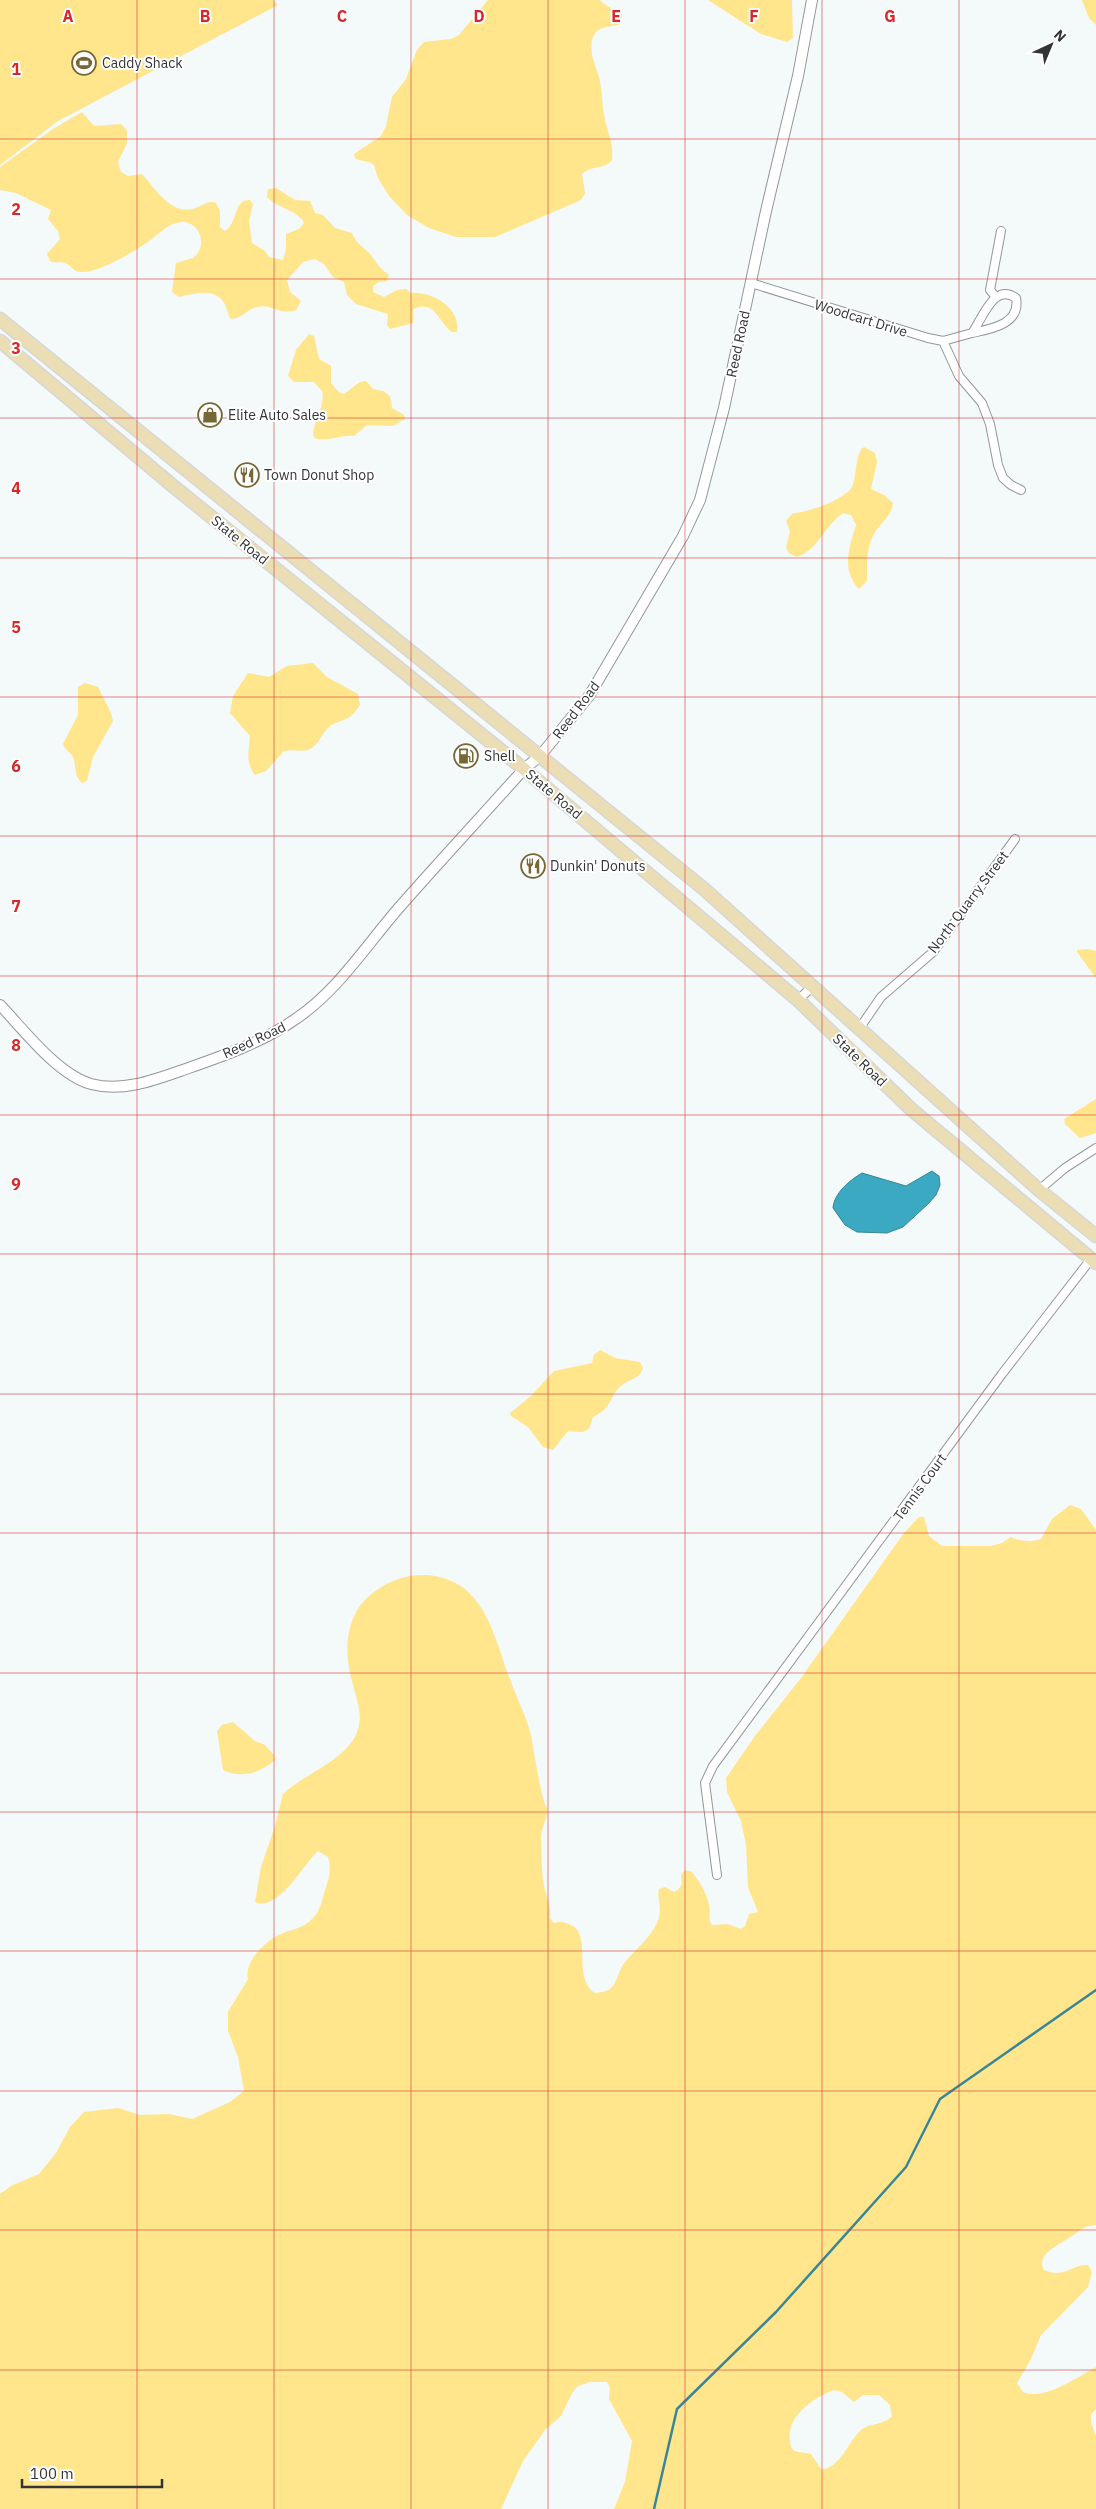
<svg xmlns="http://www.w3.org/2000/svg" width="1096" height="2509" font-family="'IBM Plex Sans',sans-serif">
  <rect width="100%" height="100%" fill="#f4f9fa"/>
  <!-- green -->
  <path fill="#ffe58c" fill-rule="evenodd" d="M0,0H273L278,5L58,121L0,165Z
    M488,0H600L604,4L622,14V23C613,28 601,24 594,35C587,48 595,64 599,77C602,89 602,103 604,115C607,132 614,143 612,160C604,170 591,165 582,174L585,193L581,200L495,237H456L429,228L407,215L389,196L378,178L374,165C369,160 361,162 355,158L354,154L381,136L386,126L392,97L406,79L417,50L424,42L451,39L459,35Z
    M708,0H792L793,38L787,42L761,34Z
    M1082,0H1096V25L1089,18Z
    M82,112L94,126L121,124L127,130V143L118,162L121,172L128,176L142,174C156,189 173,219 198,207C205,204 209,200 216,203L220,211V227L225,231C238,224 233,199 250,200L253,204L249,221L252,243L265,251L269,257L283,260L286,250V234L299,229L304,223C297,209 278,209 267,197L268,189L276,188L295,200L310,201L315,213L323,215L335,228L352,233C356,244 363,246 370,254C376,262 380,269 389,275L387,281L379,282L373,286V292L384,297L397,290L406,289L411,293C432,291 461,308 457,332H452C437,321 436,299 413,309V323L390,329L387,325L388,314L356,304L347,295L344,282L333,277L324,264L315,259L303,262L287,280L290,292L301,301L296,310C280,316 271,303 257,307C247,309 242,319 231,319C227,313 227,305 222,300C212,288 192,294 179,297L172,292L176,263L193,258C208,247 201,222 182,222C168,223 163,231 153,238C139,249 98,274 81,272C72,272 72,265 65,263C60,261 56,264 50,261L47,254L60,239L58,231L48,219L51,210L16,193L0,190V167L53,129Z
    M309,334L314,336L319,359L331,366V383L339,392L344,394L360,382L366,381L373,389L383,391L390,396L392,408L404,415L405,419L393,426L367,425L354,436C342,434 330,441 317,439L313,436C313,421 326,405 322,391L314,382H294L288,376L296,350Z
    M864,447L875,453L877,462L871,489L884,495L893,503C892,516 880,523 874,534C866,547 867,566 867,581L859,589C841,570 849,548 856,525L851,515L843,513C825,525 819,549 797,557L790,554L786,548L790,531L786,521L793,513C807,513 844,500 852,487C857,477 855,452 864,447Z
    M313,663L327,677L358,694L360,705C347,726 337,717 326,730C320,737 317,747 308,750C301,752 292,749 284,751L266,771L255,775C245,762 249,751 250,736L230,713L233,696L248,673L269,677L287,666Z
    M85,683L98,687L111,713L113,721L93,757L87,781L82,783C73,775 77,767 73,757C71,753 65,750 63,744L78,715V687Z
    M1088,949L1096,951V978L1077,952V950Z
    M1096,1099V1133L1080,1138L1065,1124L1064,1119Z
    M600,1350L615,1358L640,1362L643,1368C640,1378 633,1378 625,1383C608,1393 616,1406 593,1417L589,1429L582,1432L568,1431L553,1450L543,1447L528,1427L511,1416L510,1413L531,1396L554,1371L592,1363L594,1355Z
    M1070,1505L1081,1509L1096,1530V2225C1081,2226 1077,2234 1064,2241C1055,2247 1036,2256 1044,2270C1065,2279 1072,2264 1088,2265L1092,2272L1088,2287L1041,2335L1031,2359L1017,2383L1023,2392C1044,2401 1078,2377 1096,2367V2409L1091,2414V2422L1096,2436V2509H614L625,2482L632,2441L609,2399L610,2388L607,2382H590L578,2386L572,2393L561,2416L545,2430L523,2461L501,2509H0V2194L11,2186L39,2174L56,2153L70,2127L84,2112L118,2108L140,2115L169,2114L192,2119L230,2102L244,2091L238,2057L228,2031V2012L248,1979C244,1962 265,1941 279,1935C291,1929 303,1929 313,1918C321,1910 322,1900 325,1890C329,1878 332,1870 328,1857L318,1851C305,1862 278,1913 255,1902L261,1867L275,1826L283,1794C304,1774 348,1759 357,1732C364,1715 356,1698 352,1681C343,1649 346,1612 374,1592C390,1580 407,1574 427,1575C485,1580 493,1634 510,1679C516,1698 527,1716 531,1736C534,1750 541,1800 547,1808C548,1819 541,1827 541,1838C542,1853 541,1870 544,1885C546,1898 551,1903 550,1918L554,1923C560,1921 563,1922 569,1924C594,1933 571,1977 595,1993C601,1992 609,1992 613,1986C618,1979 619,1969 625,1962C636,1949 650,1938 657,1923C664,1907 656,1900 659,1889L665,1887L674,1892L678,1890L682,1884L681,1875L685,1870L692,1872C699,1881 707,1893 709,1905C711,1913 707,1918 712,1925L727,1924L741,1929L745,1926L749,1914L758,1912L748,1887L746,1845L741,1821L727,1792L726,1778L755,1736L801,1678L904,1533L919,1517H924L929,1536L942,1546H991L1002,1543L1011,1537C1021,1542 1032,1542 1041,1539L1052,1519ZM834,2390L842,2392L854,2402L863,2395H879L890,2405L892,2416C883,2426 870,2422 860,2431C849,2441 839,2470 821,2469L811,2454C806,2452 799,2453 795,2451C791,2449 790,2444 790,2440C786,2416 815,2397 834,2390Z
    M233,1722L255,1741L265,1745L274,1755L275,1760C260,1773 241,1779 223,1770L217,1731L222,1725Z"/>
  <!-- water -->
  <path fill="#3aa9c1" stroke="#388697" d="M932,1171L939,1176L940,1185L936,1195L928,1204L903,1227L887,1233L857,1232L845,1225L833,1208C834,1193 850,1180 862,1173L906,1186Z"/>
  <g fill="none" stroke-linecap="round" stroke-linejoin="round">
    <!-- stream -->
    <path stroke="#388697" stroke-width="2.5" d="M654,2509L677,2409L776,2312L906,2167L940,2099L1096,1990"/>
    <!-- minor casing -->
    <g stroke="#939799" stroke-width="10">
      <path id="minor" d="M751,283L928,338L943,341L972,333C983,318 994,282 1016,298C1021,324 991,329 972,333
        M995,296L990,290L1001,231
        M943,341L959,376L982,403L990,424L998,465L1003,478L1011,485L1021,490
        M798,1000L813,986
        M859,1029L881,997L933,952L1015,839
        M1039,1190L1065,1168L1096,1148
        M717,1875L705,1783L713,1766L1002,1374L1091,1259"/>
    </g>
    <!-- tertiary casing -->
    <g stroke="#939799" stroke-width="12">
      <path id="tertiary" d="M0,1005C24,1030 57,1074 91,1084C121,1092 152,1081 180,1071C220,1057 262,1043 297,1018C337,991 366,946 397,910C439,862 482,816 524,769L540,756L589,696L683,536L700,500L724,408L766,211L798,76L812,0"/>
    </g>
    <!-- primary casing -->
    <g stroke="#d6d6d7" stroke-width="15">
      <path id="primary" d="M0,319L704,889L1039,1190L1096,1236
        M0,341L173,486L524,769L798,1000L912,1110L1096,1263"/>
    </g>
    <!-- minor -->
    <use href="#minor" stroke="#fff" stroke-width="8"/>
    <!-- tertiary -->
    <use href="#tertiary" stroke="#fff" stroke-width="10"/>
    <!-- primary -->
    <use href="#primary" stroke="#ebdeb5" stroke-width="12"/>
  </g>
  <!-- grid -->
  <path fill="none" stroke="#d62828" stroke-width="1" stroke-opacity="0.55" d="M137,0V2509M274,0V2509M411,0V2509M548,0V2509M685,0V2509M822,0V2509M959,0V2509M0,139H1096M0,279H1096M0,418H1096M0,558H1096M0,697H1096M0,836H1096M0,976H1096M0,1115H1096M0,1254H1096M0,1394H1096M0,1533H1096M0,1673H1096M0,1812H1096M0,1951H1096M0,2091H1096M0,2230H1096M0,2370H1096"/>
  <!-- icons -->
  <defs>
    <g id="stadium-ring" transform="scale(1.25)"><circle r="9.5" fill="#fff" stroke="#766735" stroke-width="1.5"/><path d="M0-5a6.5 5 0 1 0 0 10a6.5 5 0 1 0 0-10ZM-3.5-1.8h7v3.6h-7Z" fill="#766735"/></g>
    <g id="shop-ring" transform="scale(1.25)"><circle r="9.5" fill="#fff" stroke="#766735" stroke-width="1.5"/><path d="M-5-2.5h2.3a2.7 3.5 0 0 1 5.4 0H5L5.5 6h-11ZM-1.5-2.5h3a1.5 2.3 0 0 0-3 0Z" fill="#766735"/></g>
    <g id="restaurant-ring" transform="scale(1.25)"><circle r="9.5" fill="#fff" stroke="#766735" stroke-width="1.5"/><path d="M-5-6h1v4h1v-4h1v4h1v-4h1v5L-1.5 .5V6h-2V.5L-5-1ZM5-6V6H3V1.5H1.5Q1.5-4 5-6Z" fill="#766735"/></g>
    <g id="fuel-ring" transform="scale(1.25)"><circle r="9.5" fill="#fff" stroke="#766735" stroke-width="1.5"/><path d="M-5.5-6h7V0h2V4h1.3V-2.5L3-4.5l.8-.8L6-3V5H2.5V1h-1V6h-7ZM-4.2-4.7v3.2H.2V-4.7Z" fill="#766735"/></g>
  </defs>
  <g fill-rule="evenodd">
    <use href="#stadium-ring" x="84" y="63"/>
    <use href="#shop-ring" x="210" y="415"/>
    <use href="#restaurant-ring" x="247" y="475"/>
    <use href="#fuel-ring" x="466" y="756"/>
    <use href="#restaurant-ring" x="533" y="866"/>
  </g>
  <g text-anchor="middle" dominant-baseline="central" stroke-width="4" stroke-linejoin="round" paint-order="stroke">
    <!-- poi labels -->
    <g font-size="14" fill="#323435" stroke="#fff" text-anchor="start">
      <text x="102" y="63">Caddy Shack</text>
      <text x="228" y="415">Elite Auto Sales</text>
      <text x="264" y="475">Town Donut Shop</text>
      <text x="484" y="756">Shell</text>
      <text x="550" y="866">Dunkin' Donuts</text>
    </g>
    <!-- street labels -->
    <g font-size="14" fill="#323435" stroke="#fff">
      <text transform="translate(861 318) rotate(17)">Woodcart Drive</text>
      <text transform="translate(738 344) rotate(-78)">Reed Road</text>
      <text transform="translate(240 540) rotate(39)">State Road</text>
      <text transform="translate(576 710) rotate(-53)">Reed Road</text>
      <text transform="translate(554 794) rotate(40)">State Road</text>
      <text transform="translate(968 902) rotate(-53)">North Quarry Street</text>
      <text transform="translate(254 1040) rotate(-25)">Reed Road</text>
      <text transform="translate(860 1060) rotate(44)">State Road</text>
      <text transform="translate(920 1487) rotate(-54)">Tennis Court</text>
    </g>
  </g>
  <g font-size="16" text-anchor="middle" font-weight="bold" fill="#d62828" stroke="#fff" stroke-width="4" stroke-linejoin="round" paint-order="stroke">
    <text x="68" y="22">A</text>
    <text x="205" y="22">B</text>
    <text x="342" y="22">C</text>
    <text x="479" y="22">D</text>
    <text x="616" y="22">E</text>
    <text x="754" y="22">F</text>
    <text x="890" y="22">G</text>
    <text x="16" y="75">1</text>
    <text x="16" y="215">2</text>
    <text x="16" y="354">3</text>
    <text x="16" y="494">4</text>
    <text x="16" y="633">5</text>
    <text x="16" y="772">6</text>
    <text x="16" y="912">7</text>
    <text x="16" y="1051">8</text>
    <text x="16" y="1190">9</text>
  </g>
  <!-- north arrow -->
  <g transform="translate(1051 45) rotate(44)" stroke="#ffffff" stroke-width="4" paint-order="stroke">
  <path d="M0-4L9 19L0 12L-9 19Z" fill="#323435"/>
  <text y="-8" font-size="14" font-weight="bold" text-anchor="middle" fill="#323435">N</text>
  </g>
  <!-- scale -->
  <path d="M22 2479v8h140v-8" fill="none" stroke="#323435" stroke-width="2.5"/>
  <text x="30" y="2479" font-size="15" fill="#323435" stroke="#ffffff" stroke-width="4" paint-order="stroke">100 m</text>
</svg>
